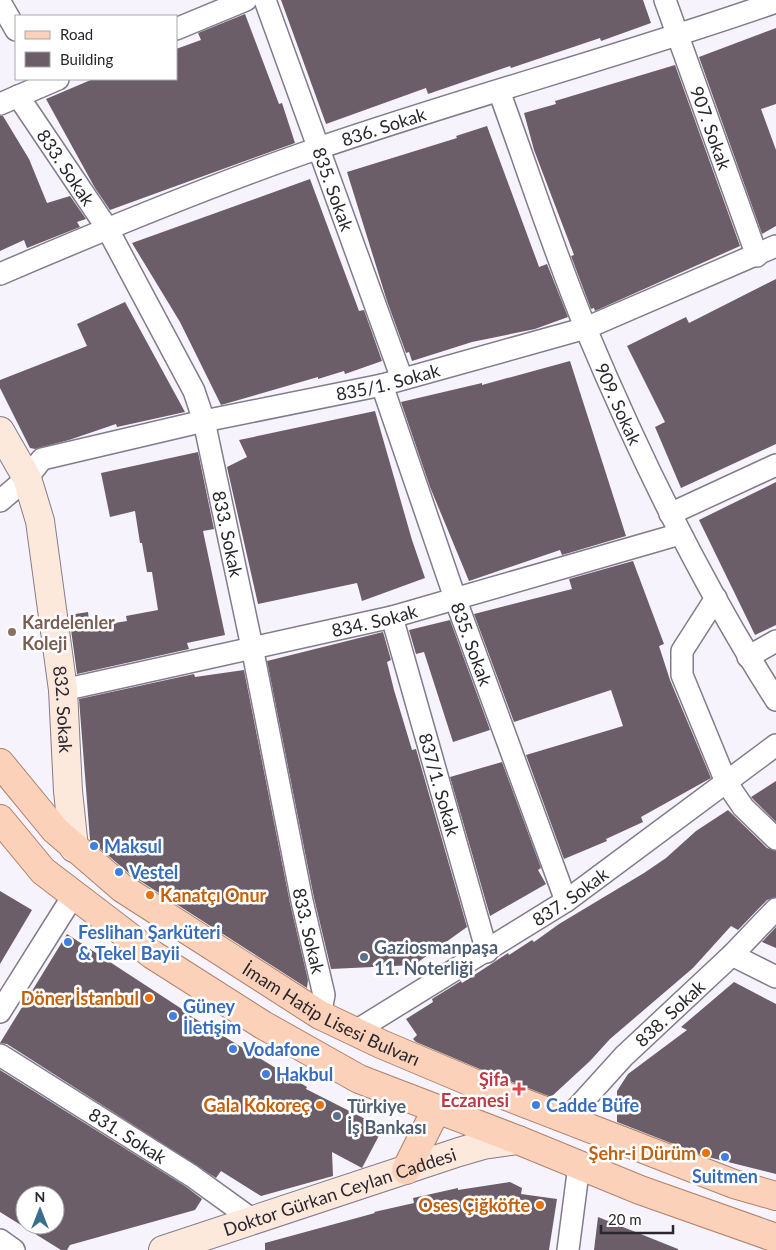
<svg xmlns="http://www.w3.org/2000/svg" width="776" height="1250" font-family="Lato,sans-serif">
  <rect width="100%" height="100%" fill="#f7f3fd"/>
  <!-- building -->
  <path fill="#6c5e68" fill-rule="evenodd" d="M281,0H643L651,23L601,41L600,38L511,68L510,66L428,94L426,88L326,124Z
    M245,14L279,104L282,103L295,143L110,210L95,188L46,99L93,79H176V49L201,40L198,33Z
    M776,28V104L761,109L776,150V226L762,234L699,57Z
    M675,65L740,246L595,311L594,308L591,309L571,256L574,255L534,150L524,113L556,104L555,101Z
    M0,116H3L29,159L47,203L70,196L86,219L77,222L80,227L27,248L24,240L0,251Z
    M487,126L538,264L539,267L547,264L568,317L535,329L472,342L412,361L409,352L406,353L387,301L347,172L457,138L456,136Z
    M310,179L359,311L364,310L382,361L345,374L344,371L318,379V377L221,405L180,322L132,243Z
    M776,279V444L681,488L655,427L665,422L627,346L686,317L689,323Z
    M125,302L185,412L117,427L116,424L69,440L35,449L30,448L0,388V380L87,346L77,324Z
    M570,361L626,536L562,555L560,550L469,581L430,487L401,402L482,383V385Z
    M375,411L412,540L425,578L362,601L357,583L258,604L227,467L247,457L239,440Z
    M198,452L214,529L203,531L225,635L187,643L189,649L77,674L69,615L88,612L90,627L127,621L126,616L158,610L152,572H147L142,543H140L135,511L110,517L101,473Z
    M776,482V625L755,635L699,520Z
    M633,561L664,644L659,646L670,680L711,778L641,817L643,822L606,839L607,841L564,859L526,755L623,726L611,690L514,722L474,614L572,589L569,579Z
    M450,620L490,730L453,742L424,652L416,654L409,630Z
    M383,632L391,660L387,662L394,690L412,750L416,749L467,927L414,965L331,969L314,898L267,661Z
    M244,670L290,903L308,980L307,988L131,875L90,840L79,699L194,674L195,677Z
    M502,762L541,868L538,870L546,884L490,916L450,777Z
    M776,781V822L751,797Z
    M728,810L767,848L776,851V897L767,900L738,930L731,926L693,968L610,1039L590,1061L551,1097L489,1073L416,1042L413,1039L417,1035L406,1019L433,1002L432,999L461,981L462,983L508,953L509,955L532,940L534,942L559,924L644,873L666,858L696,831Z
    M0,891L32,910L0,964Z
    M776,927V948L762,942Z
    M67,934L185,1011L184,1012L307,1087L306,1089L383,1128L362,1168L332,1152L333,1176L261,1196L221,1171L216,1178L7,1044L0,1043Z
    M734,982L776,1004V1174L704,1156L617,1122V1091L628,1074L687,1030L681,1027Z
    M0,1070L185,1186L202,1199L195,1210L70,1245L67,1250H61L0,1212ZM25,1195H55V1225H25Z
    M510,1182L522,1188L521,1194L557,1199L549,1250H265V1243L375,1213L374,1212L414,1203L413,1198L458,1188V1190Z
    M598,1217L678,1249V1250H594Z"/>
  <g fill="none" stroke-linecap="round" stroke-linejoin="round">
    <!-- street casing -->
    <g stroke="#827b8b" stroke-width="24">
      <g id="street">
        <path id="s1" d="M265,0L402,379"/>
        <path id="s2" d="M665,0L757,256"/>
        <path d="M0,2L16,30"/>
        <path d="M176,29L246,0"/>
        <path id="s3" d="M499,91C528,170 554,252 586,329C640,458 701,583 776,700"/>
        <path id="s4" d="M18,96L107,228L194,391L204,421L252,647L302,901L324,995L320,1015"/>
        <path d="M0,104L58,79"/>
        <path id="s5" d="M0,274C105,229 211,185 319,148C470,96 625,55 776,2"/>
        <path id="s6" d="M382,385L455,598L566,901"/>
        <path id="s7" d="M0,501L27,478L42,459L204,421L382,385L586,328L776,246"/>
        <path d="M670,514L776,465"/>
        <path d="M716,598L682,651V675L726,782L743,807L776,839"/>
        <path id="s8" d="M392,617L487,952"/>
        <path d="M748,657L776,641"/>
        <path id="s9" d="M63,690L392,617L680,534"/>
        <path d="M732,955L776,977"/>
        <path d="M0,1012L73,896"/>
        <path id="s10" d="M354,1032L566,901L776,745"/>
        <path id="s11" d="M0,1055L192,1176L253,1220"/>
        <path id="s12" d="M566,1120L624,1056L732,955L776,909"/>
        <path d="M0,1240L14,1250"/>
        <path d="M568,1250L579,1165"/>
      </g>
    </g>
    <!-- secondary casing -->
    <g stroke="#827b8b" stroke-width="30">
      <g id="secondary">
        <path id="s13" d="M0,431L27,478L40,521L63,690L68,791L74,848"/>
        <path id="s14" d="M163,1250L459,1152L483,1145L518,1140"/>
      </g>
    </g>
    <!-- primary casing -->
    <g stroke="#b08269" stroke-width="30">
      <g id="primary">
        <path id="s15" d="M0,763L55,830L122,888L320,1015L381,1044L483,1087L734,1184L776,1196"/>
        <path d="M0,819L43,871L153,955L263,1025L359,1079L518,1140L640,1190L776,1238"/>
        <path d="M406,1170L436,1110"/>
      </g>
    </g>
    <!-- street -->
    <use href="#street" stroke="#fff" stroke-width="21"/>
    <!-- secondary -->
    <use href="#secondary" stroke="#fde8dc" stroke-width="28"/>
    <!-- primary -->
    <use href="#primary" stroke="#fbd2b9" stroke-width="28"/>
  </g>
  <!-- markers -->
  <circle fill="#8d6e63" stroke="#fff" stroke-width="2" cx="12" cy="632" r="5"/>
  <g fill="#3f7fe0" stroke="#fff" stroke-width="2">
    <circle cx="94" cy="846" r="5"/>
    <circle cx="119" cy="872" r="5"/>
    <circle cx="68" cy="942" r="5"/>
    <circle cx="173" cy="1016" r="5"/>
    <circle cx="233" cy="1049" r="5"/>
    <circle cx="266" cy="1074" r="5"/>
    <circle cx="536" cy="1105" r="5"/>
    <circle cx="725" cy="1157" r="5"/>
  </g>
  <g fill="#e8710a" stroke="#fff" stroke-width="2">
    <circle cx="150" cy="895" r="5"/>
    <circle cx="149" cy="998" r="5"/>
    <circle cx="320" cy="1105" r="5"/>
    <circle cx="706" cy="1153" r="5"/>
    <circle cx="540" cy="1205" r="5"/>
  </g>
  <g fill="#5c6f8a" stroke="#fff" stroke-width="2">
    <circle cx="364" cy="957" r="5"/>
    <circle cx="337" cy="1116" r="5"/>
  </g>
  <path fill="#e0444e" stroke="#fff" stroke-width="2" d="M516.5 1081.5h5v5h5v5h-5v5h-5v-5h-5v-5h5z"/>
  <g text-anchor="middle" dominant-baseline="central" stroke-width="5" stroke-linejoin="round" paint-order="stroke">
    <!-- street labels -->
    <g font-size="18" fill="#29262d" stroke="#fff">
      <text stroke="none"><textPath href="#s5" startOffset="411">836. Sokak</textPath></text>
      <text stroke="none"><textPath href="#s2" startOffset="136">907. Sokak</textPath></text>
      <text stroke="none"><textPath href="#s4" startOffset="86">833. Sokak</textPath></text>
      <text stroke="none"><textPath href="#s1" startOffset="201">835. Sokak</textPath></text>
      <text stroke="none"><textPath href="#s7" startOffset="414">835/1. Sokak</textPath></text>
      <text stroke="none"><textPath href="#s3" startOffset="335">909. Sokak</textPath></text>
      <text stroke="none"><textPath href="#s4" startOffset="491">833. Sokak</textPath></text>
      <text stroke="none"><textPath href="#s9" startOffset="319">834. Sokak</textPath></text>
      <text stroke="none"><textPath href="#s6" startOffset="274">835. Sokak</textPath></text>
      <text stroke="none"><textPath href="#s13" startOffset="289">832. Sokak</textPath></text>
      <text stroke="none"><textPath href="#s8" startOffset="174">837/1. Sokak</textPath></text>
      <text stroke="none"><textPath href="#s10" startOffset="255">837. Sokak</textPath></text>
      <text stroke="none"><textPath href="#s4" startOffset="896">833. Sokak</textPath></text>
      <text stroke="none"><textPath href="#s15" startOffset="420">İmam Hatip Lisesi Bulvarı</textPath></text>
      <text stroke="none"><textPath href="#s12" startOffset="149">838. Sokak</textPath></text>
      <text stroke="none"><textPath href="#s11" startOffset="151">831. Sokak</textPath></text>
      <text stroke="none"><textPath href="#s14" startOffset="186">Doktor Gürkan Ceylan Caddesi</textPath></text>
    </g>
    <!-- education labels -->
    <g font-size="18" font-weight="bold" fill="#785e54" stroke="#fff" text-anchor="start">
      <text x="22" y="622">Kardelenler<tspan x="22" dy="21">Koleji</tspan></text>
    </g>
    <!-- shop labels -->
    <g font-size="18" font-weight="bold" fill="#366cbe" stroke="#fff" text-anchor="start">
      <text x="104" y="846">Maksul</text>
      <text x="129" y="872">Vestel</text>
      <text x="78" y="932">Feslihan Şarküteri<tspan x="78" dy="21">&amp; Tekel Bayii</tspan></text>
      <text x="183" y="1006">Güney<tspan x="183" dy="21">İletişim</tspan></text>
      <text x="243" y="1049">Vodafone</text>
      <text x="276" y="1074">Hakbul</text>
      <text x="546" y="1105">Cadde Büfe</text>
      <text x="725" y="1176" text-anchor="middle">Suitmen</text>
    </g>
    <!-- food labels -->
    <g font-size="18" font-weight="bold" fill="#c56008" stroke="#fff" text-anchor="end">
      <text x="160" y="895" text-anchor="start">Kanatçı Onur</text>
      <text x="139" y="998">Döner İstanbul</text>
      <text x="310" y="1105">Gala Kokoreç</text>
      <text x="696" y="1153">Şehr-i Dürüm</text>
      <text x="530" y="1205">Oses Çiğköfte</text>
    </g>
    <!-- service labels -->
    <g font-size="18" font-weight="bold" fill="#4e5e75" stroke="#fff" text-anchor="start">
      <text x="374" y="947">Gaziosmanpaşa<tspan x="374" dy="21">11. Noterliği</tspan></text>
      <text x="347" y="1106">Türkiye<tspan x="347" dy="21">İş Bankası</tspan></text>
    </g>
    <!-- health labels -->
    <g font-size="18" font-weight="bold" fill="#be3a42" stroke="#fff" text-anchor="end">
      <text x="509" y="1079">Şifa<tspan x="509" dy="21">Eczanesi</tspan></text>
    </g>
  </g>
  <!-- legend -->
  <rect x="15" y="15" width="162" height="65" fill="#ffffff" stroke="#a9a8ab"/>
  <rect x="25" y="31" width="25" height="8" fill="#fbd2b9" stroke="#a9a8ab"/>
  <text x="60" y="40" font-size="15" fill="#29262d">Road</text>
  <rect x="25" y="52" width="25" height="15" fill="#6c5e68" stroke="#a9a8ab"/>
  <text x="60" y="65" font-size="15" fill="#29262d">Building</text>
  <!-- north arrow -->
  <g transform="translate(40 1210)"><circle r="24" fill="#ffffff" stroke="#a9a8ab"/>
  <path d="M0-4L9 19L0 12L-9 19Z" fill="#3a708c"/>
  <text y="-8" font-size="14" font-weight="bold" text-anchor="middle" fill="#29262d">N</text>
  </g>
  <!-- scale -->
  <path d="M601 1225v8h72v-8" fill="none" stroke="#29262d" stroke-width="2.5"/>
  <text x="608" y="1225" font-size="15" fill="#29262d" stroke="#ffffff" stroke-width="4" paint-order="stroke">20 m</text>
</svg>
